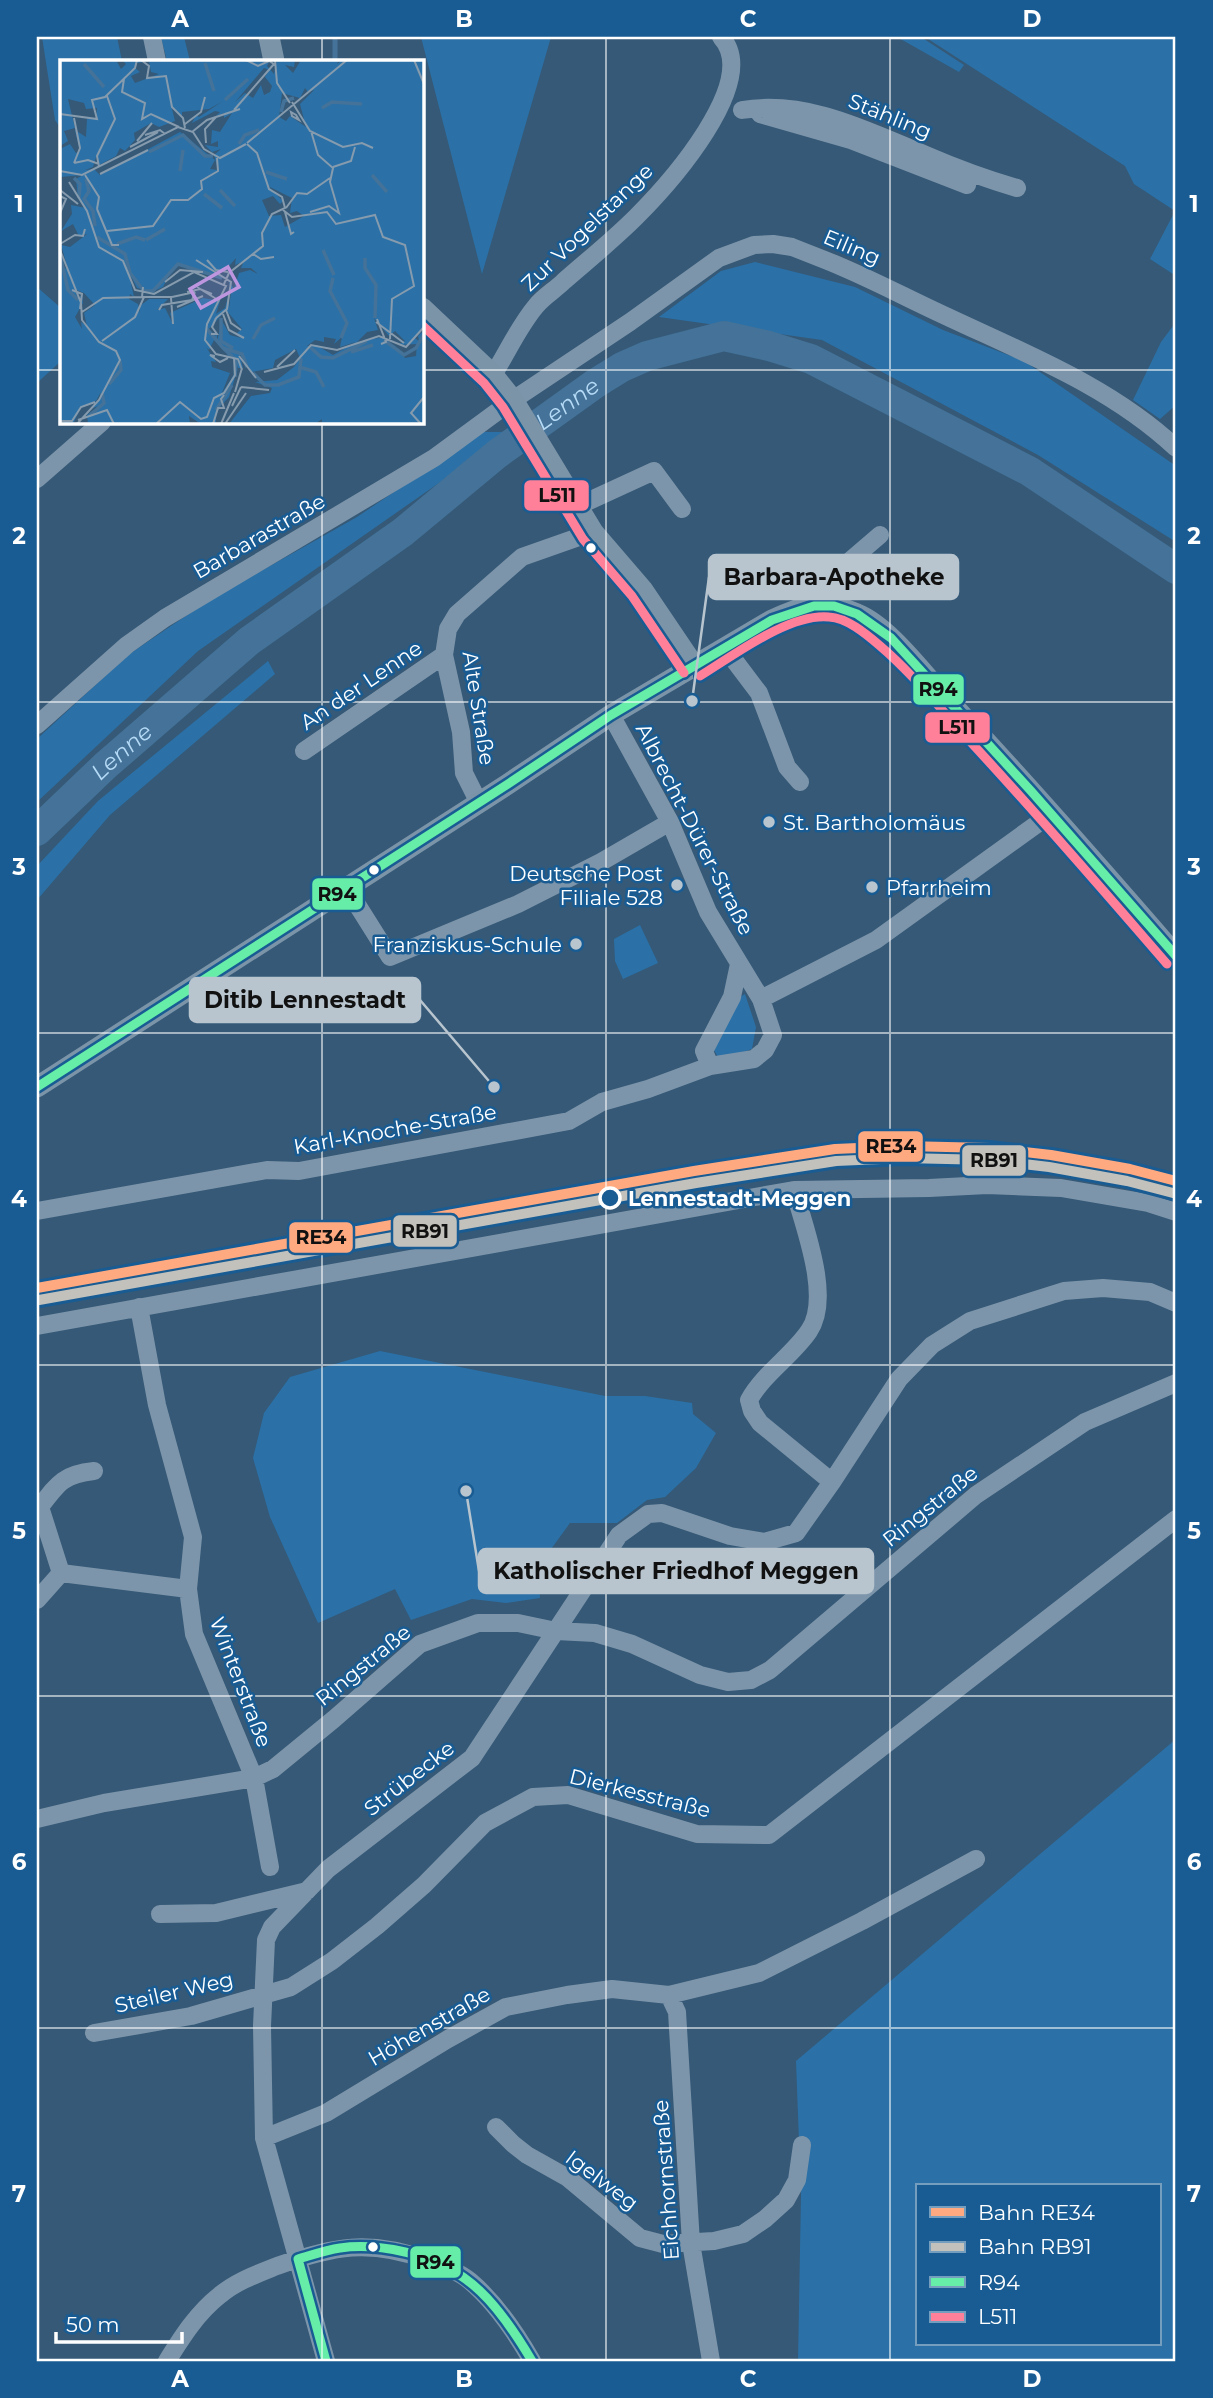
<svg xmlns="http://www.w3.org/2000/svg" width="1213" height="2398" font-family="Montserrat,sans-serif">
  <rect width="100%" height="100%" fill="#355977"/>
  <!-- green -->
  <path fill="#2b71a7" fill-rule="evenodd" d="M42,37H117L122,61H61V129L55,120Z
    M161,37H184L190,61H167Z
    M421,37H551L482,274Z
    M897,37H921L964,65L959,72Z
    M925,37H1176V276L1150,259L1175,211L1134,184L1125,166Z
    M755,262L855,287L943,330L1024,361L1176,466V542L1038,455L822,340L659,317L721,271Z
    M37,287L61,308V361L37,383Z
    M1176,322V405L1160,419L1133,400L1161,342Z
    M483,432H512L198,651L37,802V739L128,655L208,601L357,517Z
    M268,661L275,674L110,815L37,900V866L98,801Z
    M640,925L658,963L623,979L615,961L614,939Z
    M745,994L756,1027L752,1049L720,1060L710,1044L735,1000Z
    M380,1351L605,1396H645L692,1403L693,1414L716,1433L696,1468L665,1497L647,1500L617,1523H570L538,1567L540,1598L506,1603L472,1599L411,1620L395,1589L318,1623L270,1517L253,1458L264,1413L290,1377Z
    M1176,1739V2361H798L801,2195L796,2061ZM917,2186H1159V2344H917Z"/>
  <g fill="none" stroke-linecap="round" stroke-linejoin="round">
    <!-- stream -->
    <path stroke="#447298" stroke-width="5" d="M335,61V37"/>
    <!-- river -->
    <path stroke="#447298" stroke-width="30" id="s1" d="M37,831L106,765L249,641L403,532L497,454L596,383L622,367L647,356L724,336L769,346L811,359L1029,471L1176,569"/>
    <!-- minor -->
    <path stroke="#7d95aa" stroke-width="18" d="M152,37L157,61
      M742,110C807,99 868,131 926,155C956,168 986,179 1017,188
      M760,114L851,140L967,185
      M493,375C507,353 519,326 536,306C543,297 555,290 564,281C588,260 613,240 636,217C668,185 762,81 721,37
      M37,479L102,422
      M578,506L654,471L682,509
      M829,604L845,565L880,535
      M725,648L759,693L787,767L800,782
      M611,715L670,822L708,912L761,999L773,1035L765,1050L754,1059L710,1066L704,1051L732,997L739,964
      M37,725L127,645L165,618L434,458L513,400L630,322L719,258L754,245L773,244L792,247L825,260C868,277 908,299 950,318C1029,355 1112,388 1176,448
      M304,751L444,655
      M479,803L464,773L461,732L444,655L448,629L457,614L522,557L593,532
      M346,887L390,957L518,904L601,862L670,822
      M761,999L876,940L1051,814
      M794,1190C804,1226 832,1298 809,1331C792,1356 764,1373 749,1400L752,1411L760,1423L832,1482L899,1379L932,1345L970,1321L1064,1291L1103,1288L1150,1292L1176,1303
      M37,1211L267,1170L299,1171L569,1121L602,1102L648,1089L710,1066
      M139,1307L157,1405L193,1537L188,1589L194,1634L254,1778L270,1867
      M37,1326L794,1190L929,1188L987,1185L1061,1188L1148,1203L1176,1212
      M94,1471C64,1474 58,1483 40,1507L61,1573L188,1589
      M37,1600L61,1573
      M37,1819L104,1803L254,1778L273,1769L334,1719L420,1644L478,1623H518L556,1631L595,1633L632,1644L700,1675L728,1682L751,1680L770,1670L976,1495L1085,1422L1176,1383
      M160,1914L216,1913L307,1891
      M669,1995L677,2012L691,2243L711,2361
      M94,2033L191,2016L291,1987L332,1961L377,1926L424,1885L485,1823L533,1797L568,1795L697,1834L769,1835L1176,1519
      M496,2127L513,2144L527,2155L568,2178L640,2238L663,2244L714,2241L743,2234L765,2219L786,2200L797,2180L802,2145
      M264,2138L326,2113L448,2039L506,2007L567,1995L612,1989L669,1995L759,1973L862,1921L976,1859
      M167,2361C182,2337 197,2313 220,2295C237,2281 257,2274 277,2266C334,2246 369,2239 427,2260C442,2265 458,2271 470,2281C495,2302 516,2333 532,2361
      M326,2361L264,2138L262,2026L266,1940L272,1927L328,1869L472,1758L619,1535L648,1514L662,1513L730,1536L764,1542L796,1533L832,1482"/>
    <!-- major -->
    <path stroke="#7c94a8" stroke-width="21" d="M269,37L274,61
      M422,308L493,375L513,400L593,532L642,589L694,666
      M37,1087L508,784L611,715L772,620C806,605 822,599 857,614C887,626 920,670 942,694C1022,779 1099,867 1176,956"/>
    <!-- bus-1 casing -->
    <g stroke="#195c93" stroke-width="14">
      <path id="bus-1" d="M37,1087L508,784L611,715L772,620L814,606H834L857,614L891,638L1031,791L1176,956
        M298,2259C312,2255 326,2250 340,2248C361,2245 383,2247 405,2252C469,2266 500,2307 532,2361
        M298,2259L326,2361"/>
    </g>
    <!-- bus-2 casing -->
    <g stroke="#195c93" stroke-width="14">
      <path id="bus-2" d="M422,325L484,383L503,407L583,539L632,596L684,673
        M700,676C733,656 789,613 829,617C847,618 865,633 879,645C911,672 938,706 966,737C1035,811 1101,888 1167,964"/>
    </g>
    <!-- bus-1 -->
    <use href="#bus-1" stroke="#66eda8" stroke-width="9"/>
    <!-- bus-2 -->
    <use href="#bus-2" stroke="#ff8098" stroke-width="9"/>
    <!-- rail-1 casing -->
    <g stroke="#195c93" stroke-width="16">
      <path id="rail-1" d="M37,1288L694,1171L835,1149L904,1146L990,1148L1051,1155L1130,1169L1176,1181"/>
    </g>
    <!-- rail-2 casing -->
    <g stroke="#195c93" stroke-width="16">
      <path id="rail-2" d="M39,1300L696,1183L836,1161L904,1158L989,1160L1049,1167L1127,1181L1173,1193"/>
    </g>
    <!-- rail-1 -->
    <use href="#rail-1" stroke="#ffa980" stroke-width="10"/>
    <!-- rail-2 -->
    <use href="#rail-2" stroke="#c3c1bb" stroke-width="10"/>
  </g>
  <!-- grid -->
  <path fill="none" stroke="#fff" stroke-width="2" stroke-opacity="0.55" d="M322,37V61M606,37V2361M890,37V2361M37,370H61M422,370H1176M322,422V2361M37,702H1176M37,1033H1176M37,1365H1176M37,1696H1176M37,2028H1176"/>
  <!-- markers -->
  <g fill="#fff" stroke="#195c93" stroke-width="2.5">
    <circle cx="591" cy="548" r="6"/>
    <circle cx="374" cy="870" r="6"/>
    <circle cx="373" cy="2247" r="6"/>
  </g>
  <g fill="#b8c5cf" stroke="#195c93" stroke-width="2.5">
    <circle cx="769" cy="822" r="7"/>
    <circle cx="677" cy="885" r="7"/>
    <circle cx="872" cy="887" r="7"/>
    <circle cx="576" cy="944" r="7"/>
  </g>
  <circle fill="#195c93" stroke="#fff" stroke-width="3.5" cx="610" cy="1198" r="10"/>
  <g text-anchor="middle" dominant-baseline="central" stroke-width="5" stroke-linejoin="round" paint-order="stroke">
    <!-- street labels -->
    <g font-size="21" fill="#fff" stroke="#195c93">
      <text transform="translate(890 116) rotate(22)">Stähling</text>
      <text transform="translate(587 227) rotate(-44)">Zur Vogelstange</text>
      <text transform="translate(852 247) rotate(23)">Eiling</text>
      <text transform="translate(259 536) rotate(-30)">Barbarastraße</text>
      <text transform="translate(361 685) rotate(-34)">An der Lenne</text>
      <text transform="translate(479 708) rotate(81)">Alte Straße</text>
      <text transform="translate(695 829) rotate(63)">Albrecht-Dürer-Straße</text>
      <text transform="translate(395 1129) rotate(-10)">Karl-Knoche-Straße</text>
      <text transform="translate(930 1506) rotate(-39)">Ringstraße</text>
      <text transform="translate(363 1665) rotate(-39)">Ringstraße</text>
      <text transform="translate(241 1682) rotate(69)">Winterstraße</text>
      <text transform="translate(409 1778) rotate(-38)">Strübecke</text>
      <text transform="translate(640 1793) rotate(14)">Dierkesstraße</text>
      <text transform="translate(174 1992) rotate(-13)">Steiler Weg</text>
      <text transform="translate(429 2026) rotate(-30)">Höhenstraße</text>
      <text transform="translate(602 2180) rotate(37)">Igelweg</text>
      <text transform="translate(666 2180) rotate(-94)">Eichhornstraße</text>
    </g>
    <!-- poi labels -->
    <g font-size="21" fill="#fff" stroke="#195c93" text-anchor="start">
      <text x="783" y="822">St. Bartholomäus</text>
      <text x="663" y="873" text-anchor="end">Deutsche Post<tspan x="663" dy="24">Filiale 528</tspan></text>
      <text x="886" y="887">Pfarrheim</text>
      <text x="562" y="944" text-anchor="end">Franziskus-Schule</text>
    </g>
    <!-- stop labels -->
    <g font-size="21" font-weight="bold" fill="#fff" stroke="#195c93" text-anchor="start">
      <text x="628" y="1198">Lennestadt-Meggen</text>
    </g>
    <!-- water labels -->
    <g font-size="23" font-style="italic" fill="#b5daf6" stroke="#195c93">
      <text stroke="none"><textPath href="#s1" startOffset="682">Lenne</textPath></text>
      <text stroke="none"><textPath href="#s1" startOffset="116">Lenne</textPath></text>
    </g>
  </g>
  <!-- overview -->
  <g transform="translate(60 60)">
    <rect width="364" height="364" fill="#355977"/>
    <path d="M0,0H56L61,9L66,4L62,0H210L207,6L214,14L217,0H235L234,7L225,5L233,13L241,0H279L277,4L282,0H364V266L355,278L359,281L358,276L364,270V364H262V359L255,364H169L191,336L210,333L212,328L195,322L217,320L234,307L240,298L236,289L215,300L213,308L192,312L179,292L183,308H178L169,337L156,351V364H141L129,356L130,364H28L27,355L39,346L30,349L39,341L41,332L36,341L21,347L13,364L0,362V207L8,209L1,185L10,187L27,174L19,176L13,164L1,171L12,154L11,145L26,148L18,138L16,119L23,115L0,117V89L10,84L16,93L20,91L15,70L26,77L27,59H36L37,48L26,49L24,43L8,39L15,68L4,71L8,81L0,86ZM89,1L91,12L99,14L75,23L71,16L80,12L75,8L77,3ZM204,8L209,10L205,17L212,26L210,32L204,35L201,25L193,38L185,33L175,42ZM245,28L248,32L254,30L240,44L246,67L230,56L226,61L219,57L222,33L240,38ZM163,41L139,57L136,55L132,63L155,51L160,52L156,56L164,53V58L172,53L160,72L152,70L151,84L158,81V87L145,85L152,92L161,89L154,95L158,110L150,109L155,100L120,72L40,115L34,109L25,110L33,107L37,94L39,105L56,96L60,88L65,91L75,80L74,73L91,63L99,67L115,61L111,45L122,56V52L149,49ZM208,126L232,138L230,153L237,151L244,156L225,167L221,155L209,156L202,140L213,136L220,144L223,141ZM176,198L175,205L184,201L181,208H191L198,214L190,210L179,213L174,229L169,221L171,232L169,248V233L165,248L156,254L160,241L143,238L110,253L113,264L105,248L97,250L108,239H89L80,246V253L78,244L69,239L70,234L74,237L68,210L77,228L92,232L103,227L112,209L120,205L166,219L151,210L164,212ZM14,229L24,233L35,245L24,253L27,266L21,262L22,269L15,257L23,243L22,235L18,238ZM166,250L182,269L177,273L181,278L170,275L162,261L157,281V275L151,276L148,270ZM314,258L329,276L335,271L345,281L338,285L357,284L356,296L345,298L324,277L297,282L307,272L318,270ZM264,277L276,279L274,284L282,277L280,287L296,282L273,295L256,285L247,286L255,280L264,282ZM154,280L171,294L166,295L174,297L178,308L161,335L170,313L152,307L151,301L156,302L146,287L149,290Z" fill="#2b71a7" fill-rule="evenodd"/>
    <path fill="none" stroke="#447298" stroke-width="3.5" d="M145,3L154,31M24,4L44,27M165,40L188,19M262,48L272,42L302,44M221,52L224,41L234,38M179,84L185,75L199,70M89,92L123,75L145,96H153M120,111L123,90M206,112L227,119M312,115L327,132M14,118L20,124L19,138M26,119L29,131L24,139L33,151L35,166M160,130L175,146M144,134L162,148M37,177L65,194L70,213L84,231H93L118,204L162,218M86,180L105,169M57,184L76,177L85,180M263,190L274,215M305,198V208L316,225L315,258M1,199L8,230L18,240M273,218L270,231L287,263L281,278M161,258V281L173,288M147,269L163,288L182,294L187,307M193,279L201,265L215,258M324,280L344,295L356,288L364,274M250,287L261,297L273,298L307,281M163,288L176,300L175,317M291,292L313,285M239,307L256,312L264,327M193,313L205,325H218L239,317L241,298M49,324L61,310L60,301M156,350L172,325M30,355L44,343L42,333"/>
    <path fill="none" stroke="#869bad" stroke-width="2" d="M81,0L89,6L87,18L106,16L112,47L123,58L125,68M186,0L198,6L209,1L214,4M215,0L217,23L230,43M354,0L364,24M64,19L62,32L85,43L82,59L91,54L119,67M232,42L250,71L283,87L302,83L313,88M174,50L214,4M231,52L236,55L239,60L232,56ZM0,54L37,59L32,40L45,37L75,8L77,0M14,58L20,88L14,103M125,64L141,52L145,37M132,72L147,60L180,49M85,75L100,70L105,74M77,81L92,63M146,83L145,69L156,57M187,83L287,0M70,87L98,72M14,103L28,100L39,104M39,107L37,96L55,59L47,36M273,107L291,101L295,87M0,111L22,115L118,67L133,72L144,89L160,98L186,84M40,114L88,90M25,115L39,137L37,149M9,122L27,151L39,187L63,201L75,230L94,234L134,212L166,226L147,264L145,280L156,294L178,299L182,310M0,130L18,144M0,136L6,139L0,153M226,148L237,133L247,134L270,118M37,149L52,185H59M223,150L232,157L267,152L276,164L315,155L323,177L345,185L354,226L332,239L330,279M225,152L231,174L234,172M250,152L269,146L279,153L270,122L273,108L258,95L251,71M47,171L93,166L111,140H128L142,129L141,121L158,111L157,98M0,184L15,175L23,176L25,169M0,190L21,243L22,260L39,282L56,291L60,300L39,340L17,364M193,194L201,199L214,197M136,200L171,222L167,249L156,258M147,200L156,210L168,212M105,222L120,210L143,212M164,224L169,213L203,186L202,173L212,154L225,148L222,137L209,129L197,93L187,84M83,227L82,237H112M137,227L158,240M12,230L22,234L20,249M127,232L140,229L152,234M112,237L135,232M111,238L113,264M117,247L143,236M99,250L102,245L132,240L135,232M166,250L171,263L181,270M22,252L43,238L84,237M163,254L169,270L184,278M317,259L326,282L321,284M316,262L344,283M151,274H157L152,267L156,258M42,281L75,257L84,237M155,296L150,295L160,302L168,298M179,296L196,318M217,307L235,290M204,312L234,304L251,285L277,290L319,276L346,287L364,267M181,327L209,330M175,332L182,308M172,346L181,327M18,360L47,350L54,364M1,361H12L21,347L35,342M96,364L120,342L141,359L147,357L154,338L164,333L175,315L174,298M153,364L158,348H164L161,339L164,335M161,364L174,333M165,364L186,333M361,364L351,353L364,337"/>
    <path fill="#bd96df" fill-opacity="0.15" stroke="#bd96df" stroke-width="3.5" d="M168,207L179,227L141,248L130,229Z"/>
    <rect width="364" height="364" fill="none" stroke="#fff" stroke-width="3.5"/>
  </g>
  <!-- callouts -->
  <path fill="none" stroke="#b8c5cf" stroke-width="2.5" d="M692 701L709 577M494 1087L420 1000M466 1491L479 1571"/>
  <g fill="#b8c5cf" stroke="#195c93" stroke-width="2.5">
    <circle cx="692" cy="701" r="7"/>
    <circle cx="494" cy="1087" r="7"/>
    <circle cx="466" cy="1491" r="7"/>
  </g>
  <g fill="#b8c5cf" stroke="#b8c5cf" stroke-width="2.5">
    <rect x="709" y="555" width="249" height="44" rx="7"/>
    <rect x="190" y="978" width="230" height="44" rx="7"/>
    <rect x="479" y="1549" width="394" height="44" rx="7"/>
  </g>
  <g font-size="23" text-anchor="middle" font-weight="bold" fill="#111">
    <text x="834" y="585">Barbara-Apotheke</text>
    <text x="305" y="1008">Ditib Lennestadt</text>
    <text x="676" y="1579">Katholischer Friedhof Meggen</text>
  </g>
  <g stroke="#195c93" stroke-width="2.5">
    <rect x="523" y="479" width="67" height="33" rx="7" fill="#ff8098"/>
    <rect x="912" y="673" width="53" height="33" rx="7" fill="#66eda8"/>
    <rect x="924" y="711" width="67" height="33" rx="7" fill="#ff8098"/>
    <rect x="311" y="877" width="53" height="34" rx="7" fill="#66eda8"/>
    <rect x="857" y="1130" width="67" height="33" rx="7" fill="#ffa980"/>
    <rect x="961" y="1144" width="66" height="33" rx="7" fill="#c3c1bb"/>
    <rect x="392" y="1214" width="66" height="34" rx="7" fill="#c3c1bb"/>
    <rect x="288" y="1221" width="66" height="33" rx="7" fill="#ffa980"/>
    <rect x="409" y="2245" width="53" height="34" rx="7" fill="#66eda8"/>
  </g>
  <g font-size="19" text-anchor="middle" font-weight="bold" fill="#111">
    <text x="557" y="502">L511</text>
    <text x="938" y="696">R94</text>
    <text x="957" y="734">L511</text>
    <text x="337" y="901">R94</text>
    <text x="891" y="1153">RE34</text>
    <text x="994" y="1167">RB91</text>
    <text x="425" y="1238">RB91</text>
    <text x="321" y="1244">RE34</text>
    <text x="435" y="2269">R94</text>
  </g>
  <!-- border -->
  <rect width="1213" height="2398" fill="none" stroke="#195c93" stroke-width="77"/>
  <!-- legend -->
  <rect x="916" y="2184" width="245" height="161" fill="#195c93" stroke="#759dbe" stroke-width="2"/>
  <rect x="930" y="2207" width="35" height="10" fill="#ffa980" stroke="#759dbe" stroke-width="2"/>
  <text x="978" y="2220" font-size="21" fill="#ffffff">Bahn RE34</text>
  <rect x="930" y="2242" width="35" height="10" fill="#c3c1bb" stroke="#759dbe" stroke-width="2"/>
  <text x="978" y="2254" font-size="21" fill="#ffffff">Bahn RB91</text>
  <rect x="930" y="2277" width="35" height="10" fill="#66eda8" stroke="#759dbe" stroke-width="2"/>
  <text x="978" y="2290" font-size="21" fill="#ffffff">R94</text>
  <rect x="930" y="2312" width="35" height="10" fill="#ff8098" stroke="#759dbe" stroke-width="2"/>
  <text x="978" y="2324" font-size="21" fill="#ffffff">L511</text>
  <!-- scale -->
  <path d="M56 2332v10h126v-10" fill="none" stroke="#ffffff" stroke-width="3.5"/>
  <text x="66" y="2332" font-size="21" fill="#ffffff" stroke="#195c93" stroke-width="5" paint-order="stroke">50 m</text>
  <rect x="38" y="38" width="1136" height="2322" fill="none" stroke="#fff" stroke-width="2.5"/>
  <g font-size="23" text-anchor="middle" font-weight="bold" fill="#fff">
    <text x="180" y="27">A</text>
    <text x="464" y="27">B</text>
    <text x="748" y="27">C</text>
    <text x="1032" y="27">D</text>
    <text x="19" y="212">1</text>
    <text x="1194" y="212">1</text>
    <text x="19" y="544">2</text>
    <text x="1194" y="544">2</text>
    <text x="19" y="875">3</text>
    <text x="1194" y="875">3</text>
    <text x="19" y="1207">4</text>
    <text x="1194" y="1207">4</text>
    <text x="19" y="1539">5</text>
    <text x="1194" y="1539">5</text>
    <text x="19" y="1870">6</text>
    <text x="1194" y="1870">6</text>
    <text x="19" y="2202">7</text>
    <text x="1194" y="2202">7</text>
    <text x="180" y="2387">A</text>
    <text x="464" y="2387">B</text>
    <text x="748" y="2387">C</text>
    <text x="1032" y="2387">D</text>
  </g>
</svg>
